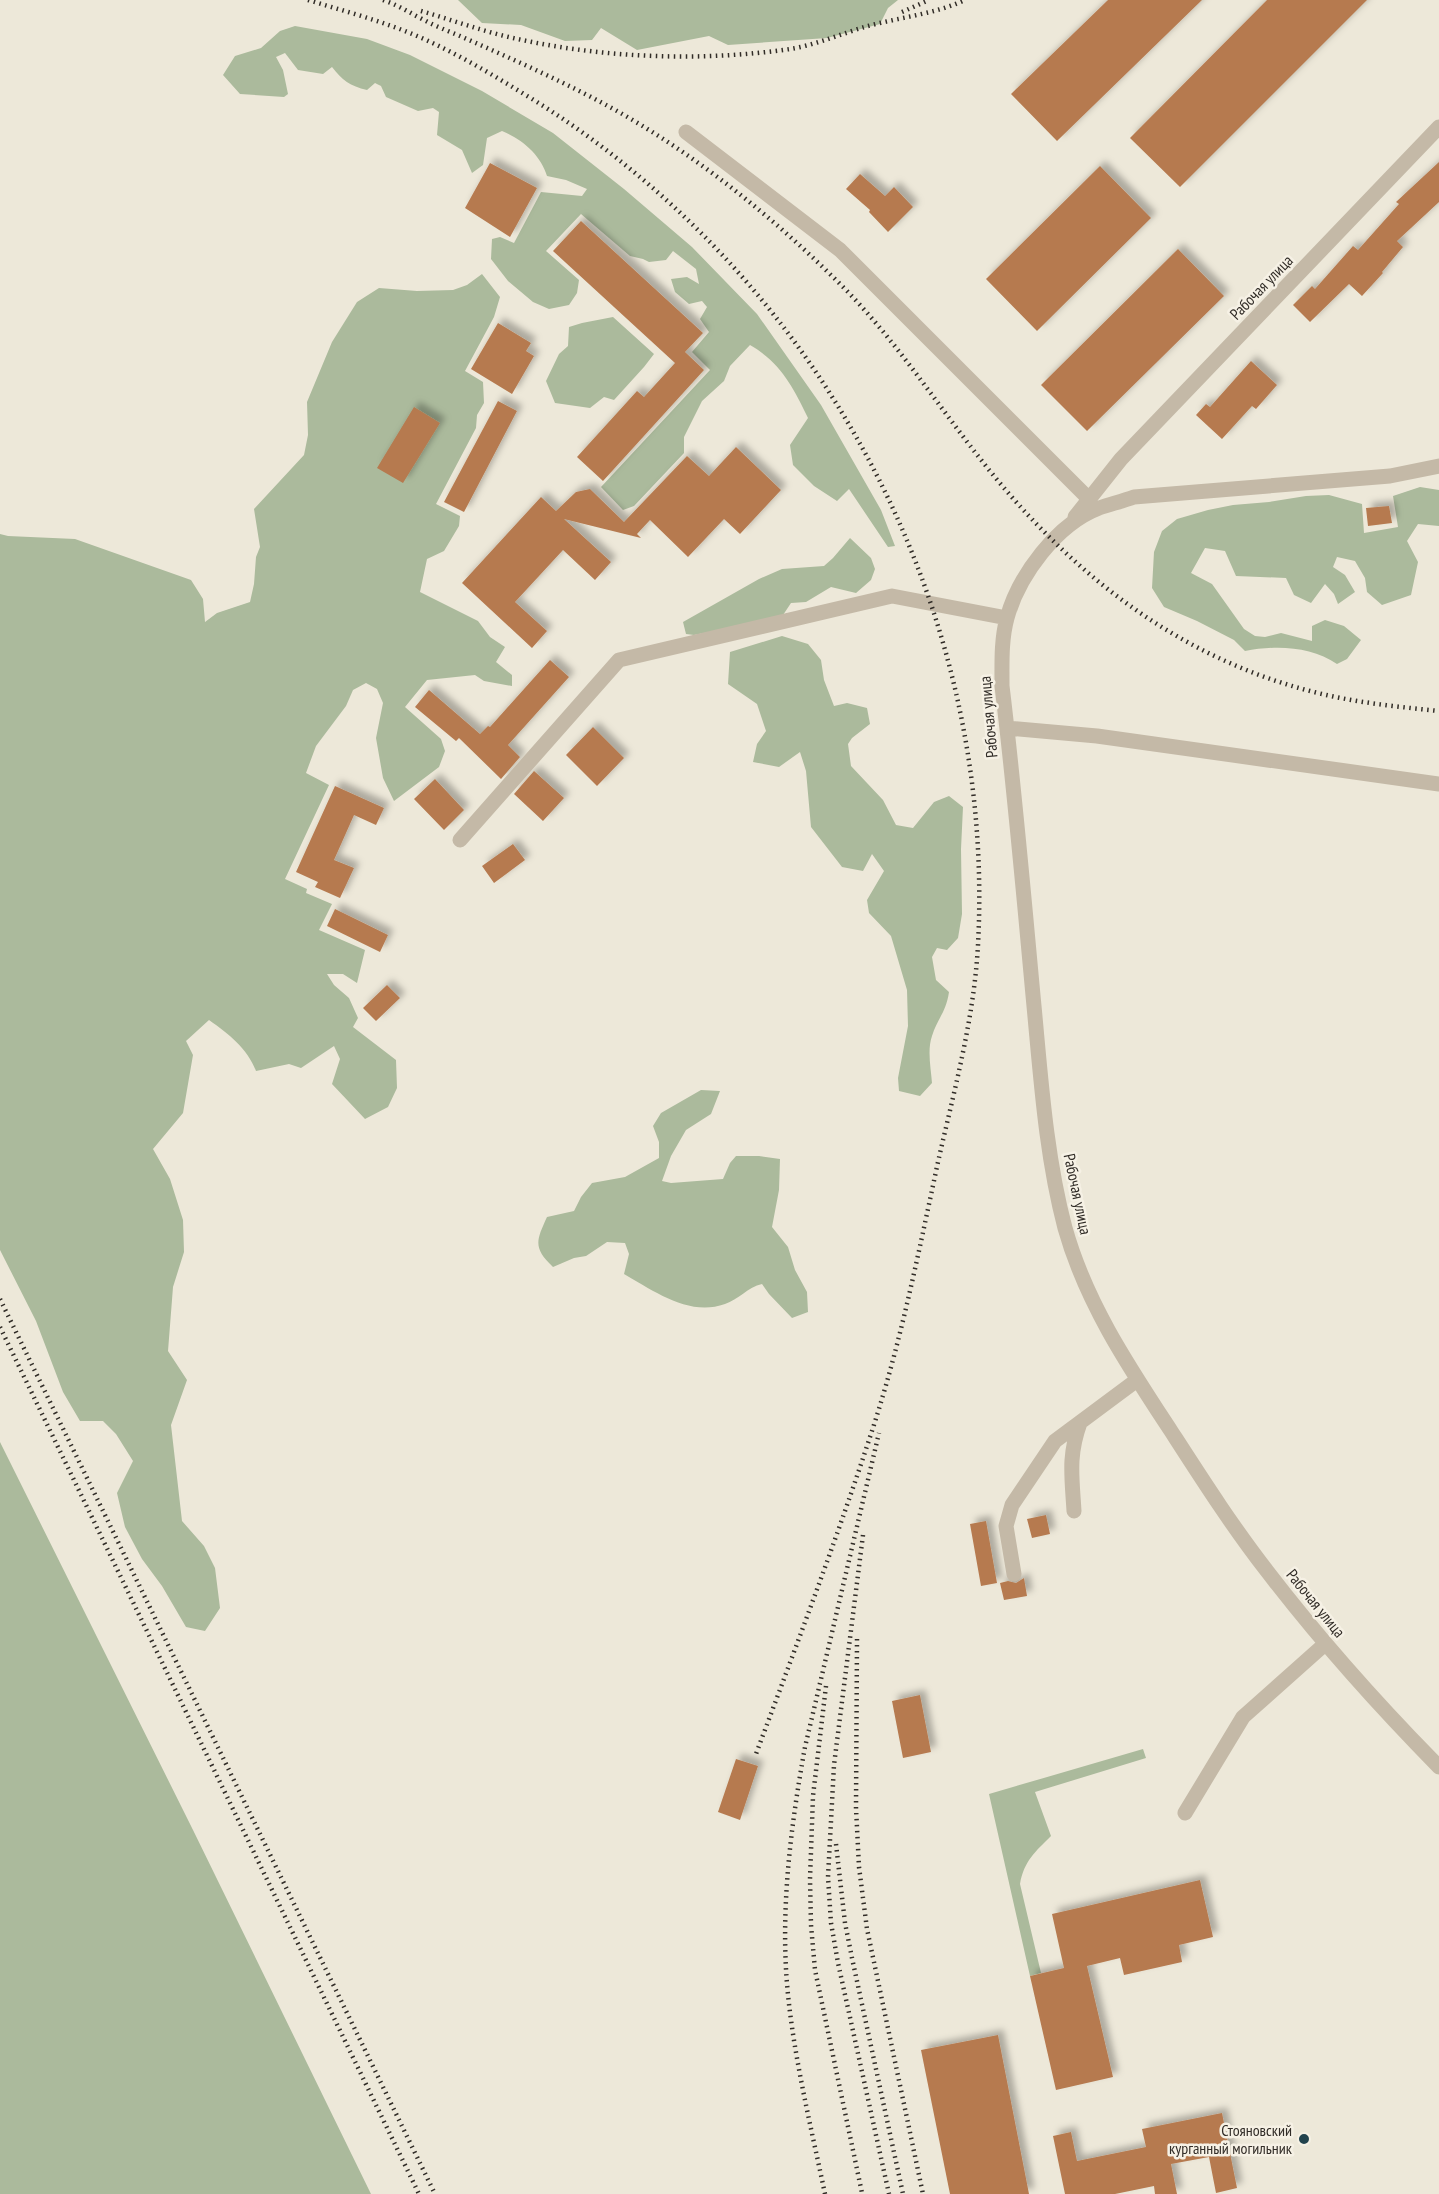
<svg xmlns="http://www.w3.org/2000/svg" width="1439" height="2194" font-family="'PT Sans Narrow',sans-serif">
  <defs>
    <filter id="shadow"><feDropShadow dx="5.5" dy="-5.5" stdDeviation="3" flood-color="#0004"/></filter>
  </defs>
  <rect width="100%" height="100%" fill="#ede8d9"/>
  <!-- green -->
  <path fill="#abba9c" d="M458,0H898L888,8L880,24L827,38L728,45L709,36L637,50L601,28L592,40L565,41L521,25L482,23Z
    M295,26L367,39L410,55L482,91L553,133L624,189L692,247L757,314L821,405L881,510L895,546L888,547L849,489L837,501L814,486L793,465L790,445L808,418C793,387 781,363 750,345L730,366L724,381L702,401L684,437V453L634,506L623,510L601,487L710,370L692,352L709,332L700,319L707,307L702,301L689,304L675,292L671,279L687,277L699,284L696,269L673,251L666,260L649,262L643,259L630,256L581,214L546,251L579,280L577,293L569,305L549,309L533,302L508,281L491,259L492,239L500,237L514,243L541,192L582,196L587,189L566,180L547,176C541,155 522,139 502,131L487,138L483,165L472,173L462,150L437,135L439,112L433,108L418,111L386,97L381,86L375,83L367,90C350,86 342,80 332,67L323,74L298,70L285,53L276,57L283,70L288,94L284,97L240,94L223,75L235,56L261,48L280,31Z
    M482,274L500,297L494,317L465,371L483,382L484,403L477,415L476,428L436,504L460,516L459,526L444,551L427,559L420,592L478,621L490,637L505,647L496,662L512,675V686L484,681L475,675L427,680L405,707L441,739L445,751L439,767L394,801L383,778L376,738L383,703L377,689L366,683L353,690L346,706L316,746L306,773L329,785L285,879L307,889L306,893L332,904L319,930L365,950L357,983L343,974H327L334,985L349,998L358,1018L353,1027L396,1060L397,1088L388,1107L365,1119L332,1084L340,1059L334,1046L301,1068L289,1064L256,1071C247,1048 229,1034 209,1020L186,1041L193,1055L183,1113L153,1149L170,1179L183,1220L184,1252L173,1287L168,1351L187,1380L171,1425L182,1521L204,1546L215,1568L220,1608L205,1631L186,1627L162,1586L142,1559L125,1527L117,1493L133,1461L116,1434L103,1421H80L63,1392L36,1321L0,1250V534L8,536L75,539L191,580L203,599L205,622L217,613L250,602L254,584L256,557L260,547L254,509L304,455L308,435L307,402L332,342L357,302L379,288L417,291L453,290L467,285Z
    M613,317L654,354L644,367L614,400L604,397L590,408L555,403L546,381L559,354L568,346L569,327L582,323Z
    M1420,487L1439,490V526L1418,524L1407,541L1418,562L1411,595L1382,605L1367,592L1365,578L1355,561L1337,557L1333,567L1345,575L1355,592L1338,604L1334,594L1325,584L1311,603L1294,595L1286,578L1236,576L1225,551L1205,548L1191,573L1212,584L1244,629L1255,636L1265,637L1281,633L1312,641V626L1325,620L1344,626L1361,640L1347,659L1337,664C1311,646 1276,645 1245,651L1234,640L1197,621L1164,607L1152,588L1154,552L1162,531L1177,519L1208,510L1233,505L1269,502L1306,496L1329,495L1362,504L1364,533L1398,527L1393,496Z
    M850,538L871,558L875,569L871,580L856,593L831,587L806,602L791,603L781,618L694,635L686,634L683,622L759,579L782,569L824,566L833,558Z
    M782,636L808,644L821,660L824,680L834,706L847,703L867,708L870,724L852,738L848,744L851,766L883,800L896,825L913,828L934,802L949,796L963,807L961,849L962,914L958,938L947,950L937,948L932,957L936,980L949,992C946,1013 937,1019 932,1036C927,1050 931,1069 932,1083L920,1096L899,1091L898,1078L908,1026L907,990L891,936L869,913L867,900L884,871L872,854L863,871L842,867L811,827L806,771L800,752L779,767L753,762L757,744L766,731L757,704L728,684L730,652Z
    M701,1090L720,1091L711,1114L686,1130L671,1156L662,1181L671,1183L723,1179L730,1163L736,1156H759L780,1159L779,1190L772,1227L788,1247L795,1270L807,1292L808,1312L792,1318L769,1294L762,1284C748,1287 738,1300 725,1304C689,1317 654,1291 624,1274L629,1254L625,1243L607,1242L586,1256L574,1258L553,1267C533,1248 536,1241 547,1217L574,1211L581,1197L592,1183L625,1177L659,1158V1142L653,1126L661,1113Z
    M0,1442L193,1830L371,2194H0Z
    M1143,1749L1146,1758L1035,1792L1051,1836C1035,1852 1024,1861 1020,1884L1041,1973L1030,1976L989,1794Z"/>
  <!-- building -->
  <path fill="#b67a4f" filter="url(#shadow)" d="M1108,0H1202L1057,141L1011,94Z
    M1267,0H1367L1180,187L1130,138Z
    M1439,162V202L1397,241L1403,247L1382,272L1383,273L1362,296L1349,284L1310,322L1293,305L1312,286L1315,289L1353,246L1358,250L1399,204L1396,202Z
    M490,163L537,188L510,237L465,208Z
    M1100,166L1151,218L1037,331L986,279Z
    M860,174L885,196L894,187L913,207L888,232L869,212L870,210L846,189Z
    M581,221L703,333L685,352L704,370L603,481L577,457L637,391L644,397L675,363L553,251Z
    M1178,249L1224,296L1087,431L1041,385Z
    M498,323L531,343L526,351L534,356L512,394L471,369Z
    M1251,361L1277,385L1256,409L1252,406L1222,439L1196,415L1206,404L1210,407Z
    M498,401L517,411L464,512L444,502Z
    M414,407L440,423L403,483L377,468Z
    M736,447L781,490L740,534L724,519L688,557L650,520L637,534L641,538L564,519L611,562L595,580L563,550L515,602L547,631L532,648L462,583L541,497L556,511L576,492L590,489L624,522L687,456L709,476Z
    M1389,506L1392,523L1368,526L1366,508Z
    M550,660L569,677L508,745L520,757L501,779L459,738L456,741L415,707L429,690L480,734L488,726L490,727Z
    M593,727L624,758L597,786L566,755Z
    M534,771L564,798L543,821L514,794Z
    M435,779L464,810L444,830L414,799Z
    M335,786L384,808L376,825L354,815L334,860L354,868L340,898L315,887L318,882L296,872Z
    M513,844L525,860L494,883L482,866Z
    M335,909L388,935L380,952L327,926Z
    M387,985L400,998L376,1021L363,1008Z
    M1046,1515L1050,1534L1032,1538L1027,1519Z
    M986,1521L997,1583L981,1586L970,1524Z
    M1024,1578L1027,1596L1004,1600L1000,1583L1008,1581L1016,1583Z
    M920,1695L931,1752L903,1758L892,1701Z
    M736,1759L758,1766L740,1820L718,1812Z
    M1200,1880L1213,1937L1179,1945L1182,1962L1124,1975L1120,1958L1087,1966L1113,2077L1056,2090L1030,1976L1064,1968L1052,1914Z
    M998,2035L1029,2194H950L921,2050Z
    M1222,2113L1237,2188L1216,2193L1209,2157L1171,2164L1177,2194H1155L1154,2186L1115,2194H1065L1053,2136L1071,2132L1077,2161L1146,2147L1142,2129Z"/>
  <g fill="none" stroke-linecap="round" stroke-linejoin="round">
    <!-- minor -->
    <path stroke="#c4b9a7" stroke-width="15" d="M686,132L840,250L1090,500
      M1439,466L1390,476L1134,497C1123,501 1111,504 1099,508C1057,524 1019,575 1007,618C1001,640 1002,663 1002,686C1015,793 1024,899 1034,1006C1041,1080 1046,1156 1065,1228C1086,1303 1129,1367 1171,1431C1202,1479 1232,1526 1267,1571C1320,1640 1378,1705 1439,1767
      M1075,517L1121,459L1439,127
      M1007,728L1097,736L1439,784
      M460,840L619,660L892,596L1007,618
      M1074,1511C1072,1477 1068,1456 1080,1423
      M1014,1574L1006,1526L1012,1505L1055,1441L1137,1380
      M1185,1813L1243,1717L1325,1644"/>
    <!-- rail -->
    <path stroke="#312c27" stroke-width="4.5" stroke-dasharray="1.5 4.5" stroke-linecap="butt" d="M308,0C344,11 382,21 417,36C459,54 498,78 537,102C822,281 996,608 978,945C974,1019 954,1091 938,1162C918,1255 900,1347 870,1437C835,1544 795,1649 756,1754
      M383,0C398,5 410,13 424,20C435,26 448,31 460,36C510,58 560,80 608,106C696,154 777,220 847,291C902,348 944,415 994,476C1081,582 1187,662 1322,694C1360,703 1400,707 1439,711
      M421,11C452,20 482,31 513,38C601,58 701,62 790,49C816,45 843,33 868,26C901,17 935,14 965,0
      M902,12L929,0
      M0,1299L435,2194
      M0,1327L419,2194
      M863,1535L834,1765L828,1877L831,1923L838,1963L889,2194
      M857,1639L856,1808L859,1867L867,1929L923,2194
      M826,1686L813,1796L810,1879L811,1925L815,1970L862,2193
      M836,1844L845,1923L852,1958L903,2194
      M825,2194C810,2122 790,2042 786,1969C782,1895 792,1819 805,1747L879,1433"/>
  </g>
  <!-- markers -->
  <circle fill="#22434d" stroke="#f6f1e5" stroke-width="2" cx="1304" cy="2139" r="6"/>
  <g text-anchor="middle" dominant-baseline="central" stroke-width="5" stroke-linejoin="round" paint-order="stroke">
    <!-- street labels -->
    <g font-size="16" fill="#312c27" stroke="#f6f1e5">
      <text transform="translate(1261 287) rotate(-46)">Рабочая улица</text>
      <text transform="translate(988 717) rotate(-95)">Рабочая улица</text>
      <text transform="translate(1078 1194) rotate(78)">Рабочая улица</text>
      <text transform="translate(1316 1603) rotate(51)">Рабочая улица</text>
    </g>
    <!-- poi labels -->
    <g font-size="16" fill="#312c27" stroke="#f6f1e5" text-anchor="end">
      <text x="1292" y="2130">Стояновский<tspan x="1292" dy="18">курганный могильник</tspan></text>
    </g>
  </g>
</svg>
